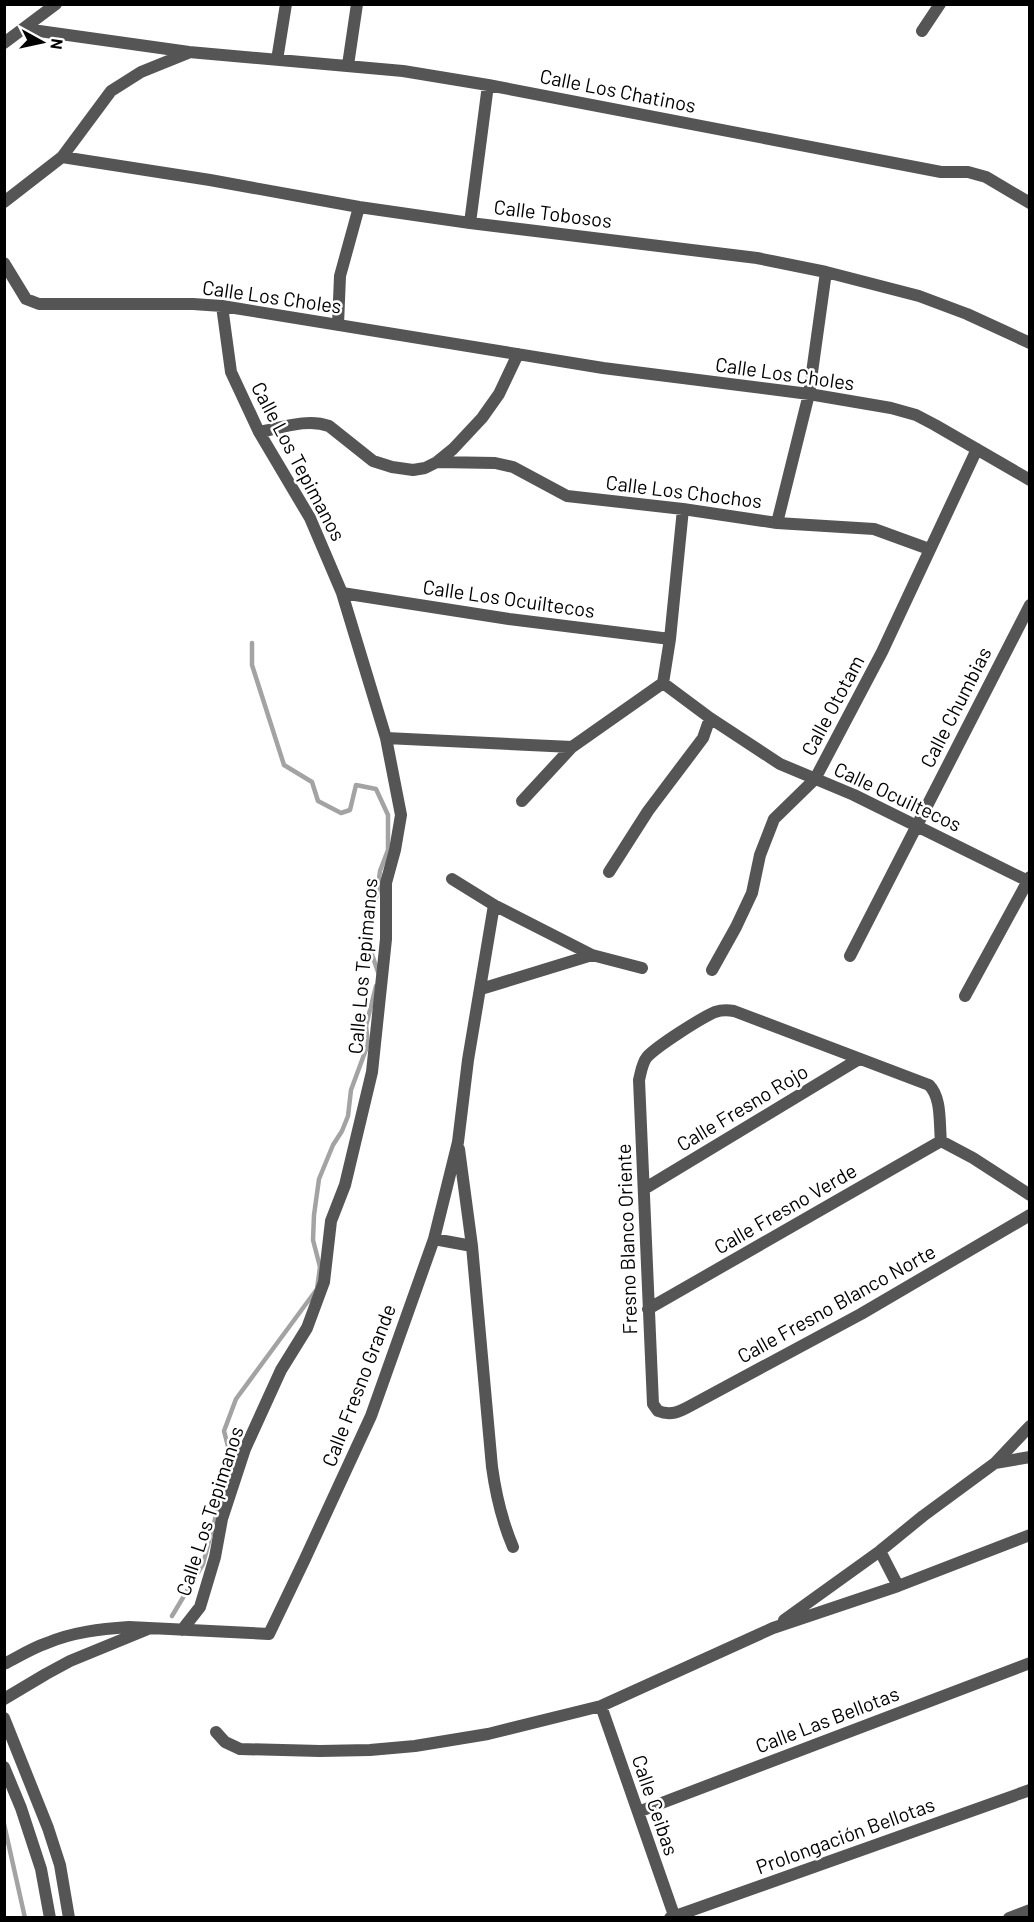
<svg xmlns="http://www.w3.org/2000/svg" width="1034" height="1922" font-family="Barlow,sans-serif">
  <rect width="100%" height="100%" fill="#fff"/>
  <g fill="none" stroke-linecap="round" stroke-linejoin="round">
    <!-- stream -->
    <path stroke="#a3a3a3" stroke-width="4.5" d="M252,643V665L284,765L312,782L318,801L341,813L350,810L356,785L376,789L388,815V850L380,871L377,895L366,923L367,940L378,972
      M172,1616L203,1564L222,1493L230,1454L224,1431L236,1399L317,1289L320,1267L313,1240L314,1215L319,1179L333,1145L342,1131L348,1116L351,1090L368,1044L366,1026L376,986
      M4,1824L25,1918"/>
    <!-- street -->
    <path stroke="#555" stroke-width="12" d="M25,29L189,52L403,71L488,85L941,172H968L986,177L1030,203
      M922,31L940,4
      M4,43L56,4
      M277,60L286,4
      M348,65L357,4
      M62,157L210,180L359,207L470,223L757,258L826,272L919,296L967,314L1030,343
      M4,202L62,157L111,91L141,72L188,53
      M470,223L488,85
      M4,263L26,299L39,304H193L222,306L603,368L809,394L891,408L916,415L935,425L1030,480
      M338,325L340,276L359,207
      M259,432C281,428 307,418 329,426L373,461L392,467L413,470L425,468L437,462L453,449L482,418L499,394L518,354
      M437,462L495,463L513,467L567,496L683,509L777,523L874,529L929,549
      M777,523L809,394L826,272
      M342,593L509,619L670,639
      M663,683L710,718L780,764L854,795L1030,882
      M663,683L670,639L683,509
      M386,738L572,747
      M522,801L572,747L663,683
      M609,872L648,811L703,738L710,718
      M452,879L494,905L592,955L642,968
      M850,956L1030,605
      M712,970L736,927L752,893L760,855L774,819L815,779L882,652L977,449
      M481,989L592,955
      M965,996L1030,877
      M459,1149L472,1246L492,1467C496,1496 502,1521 513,1547
      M644,1189L859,1059
      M1030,1195L973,1158L941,1141C939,1123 942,1098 929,1085L734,1011C728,1010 721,1010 715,1012C701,1018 657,1046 647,1057C642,1063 641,1072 639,1080L653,1404L658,1411C671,1416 679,1412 690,1406L861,1314L1030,1215
      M434,1239L472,1246
      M648,1309L941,1141
      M995,1463L1030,1457
      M880,1551L898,1586
      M784,1620L880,1551L923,1516L995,1463L1030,1426
      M182,1630L200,1607L215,1557L222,1519L245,1449L281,1370L307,1328L324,1282L331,1221L345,1185L372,1072L386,939V883L395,850L401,815L386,738L342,593L310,518L259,432L231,372L222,306
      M4,1664C18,1657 32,1648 47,1643C73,1632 101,1629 129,1627L269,1634L304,1561L371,1416L434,1239L458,1142L468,1060L494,905
      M4,1699L46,1674L70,1661L148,1629
      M601,1706L675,1918
      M4,1718L48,1828L60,1865L69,1918
      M216,1732L225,1742L240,1749L320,1751L370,1750L415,1746L488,1734L601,1706L773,1628L898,1586L1030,1535
      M4,1767L21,1808L41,1869L50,1918
      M638,1812L1030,1663
      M670,1918L1030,1790
      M1009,1918L1030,1910"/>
  </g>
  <g text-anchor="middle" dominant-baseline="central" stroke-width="5" stroke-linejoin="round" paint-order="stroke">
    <!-- street labels -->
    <g font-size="20" fill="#000" stroke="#fff">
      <text transform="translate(618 90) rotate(11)">Calle Los Chatinos</text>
      <text transform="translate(553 213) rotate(7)">Calle Tobosos</text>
      <text transform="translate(272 296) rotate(8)">Calle Los Choles</text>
      <text transform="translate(785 373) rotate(8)">Calle Los Choles</text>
      <text transform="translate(299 461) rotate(62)">Calle Los Tepimanos</text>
      <text transform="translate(684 491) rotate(7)">Calle Los Chochos</text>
      <text transform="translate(509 598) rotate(8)">Calle Los Ocuiltecos</text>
      <text transform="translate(832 705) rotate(-62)">Calle Ototam</text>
      <text transform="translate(955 707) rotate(-63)">Calle Chumbias</text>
      <text transform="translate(898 796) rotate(25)">Calle Ocuiltecos</text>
      <text transform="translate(362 966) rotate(-85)">Calle Los Tepimanos</text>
      <text transform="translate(742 1107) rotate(-31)">Calle Fresno Rojo</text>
      <text transform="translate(785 1208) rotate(-30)">Calle Fresno Verde</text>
      <text transform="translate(626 1239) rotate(-92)">Fresno Blanco Oriente</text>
      <text transform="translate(836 1303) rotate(-29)">Calle Fresno Blanco Norte</text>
      <text transform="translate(358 1385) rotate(-69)">Calle Fresno Grande</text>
      <text transform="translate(209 1511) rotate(-72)">Calle Los Tepimanos</text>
      <text transform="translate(827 1719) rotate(-21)">Calle Las Bellotas</text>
      <text transform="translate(656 1805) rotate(71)">Calle Ceibas</text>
      <text transform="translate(845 1835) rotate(-20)">Prolongación Bellotas</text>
    </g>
  </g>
  <!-- border -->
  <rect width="1034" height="1922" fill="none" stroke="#000000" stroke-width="12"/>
  <!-- north arrow -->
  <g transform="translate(42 42) rotate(98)" stroke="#ffffff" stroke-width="4.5" paint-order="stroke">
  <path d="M0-4.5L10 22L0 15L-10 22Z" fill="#000000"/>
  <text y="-9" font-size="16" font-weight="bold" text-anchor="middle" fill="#000000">N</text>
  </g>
</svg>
